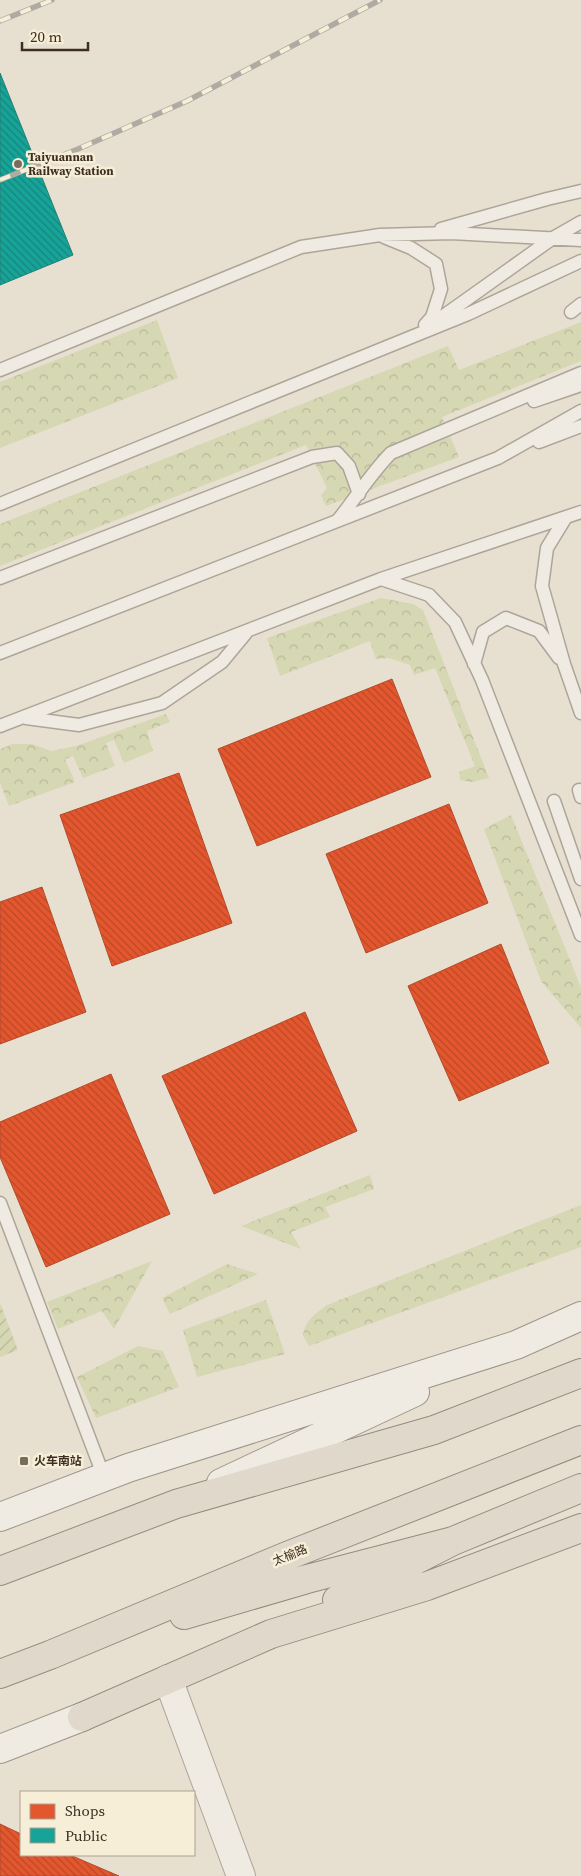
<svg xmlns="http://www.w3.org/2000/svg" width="581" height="1876" font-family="'Source Serif 4','Noto Sans SC',serif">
  <defs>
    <pattern id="forest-crowns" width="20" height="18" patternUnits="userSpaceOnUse" patternTransform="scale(1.25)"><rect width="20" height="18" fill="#d6d7b3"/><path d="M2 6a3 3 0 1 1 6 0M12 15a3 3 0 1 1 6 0" fill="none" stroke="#b9b99a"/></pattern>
    <pattern id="garden-furrows" width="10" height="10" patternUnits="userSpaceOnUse" patternTransform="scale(1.25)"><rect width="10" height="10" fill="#d6d7b3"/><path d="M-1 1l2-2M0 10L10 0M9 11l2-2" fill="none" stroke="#b9b99a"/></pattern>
    <pattern id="shops-back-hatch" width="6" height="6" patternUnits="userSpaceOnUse" patternTransform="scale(1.25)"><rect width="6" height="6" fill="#e4572e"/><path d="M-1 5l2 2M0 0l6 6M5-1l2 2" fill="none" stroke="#ba4827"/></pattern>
    <pattern id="public-back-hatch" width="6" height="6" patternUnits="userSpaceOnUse" patternTransform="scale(1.25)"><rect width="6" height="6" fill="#17a398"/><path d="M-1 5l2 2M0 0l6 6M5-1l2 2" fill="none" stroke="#16857c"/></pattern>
  </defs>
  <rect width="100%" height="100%" fill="#e7e0d1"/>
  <!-- forest -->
  <path fill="url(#forest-crowns)" d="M157,320L178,378L0,448V382Z
    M581,322V361L442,417L459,457L326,506L321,495L327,488L306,445L0,566V524L448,346L459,370Z
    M381,598L413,604L423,610L489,778L472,782L460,780L459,772L475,766L435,668L414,675L410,665L389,658L376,659L370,641L280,676L267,638Z
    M166,714L170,722L147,731L153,751L124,763L114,740L106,743L115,766L83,778L73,756L65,759L75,782L9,806L0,783V749L13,744H32L51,751L76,746Z
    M511,815L581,987V1028L541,981L484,829Z
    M370,1175L374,1189L325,1207L330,1217L291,1232L301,1249L241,1226Z
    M581,1205V1247L309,1346L303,1336C305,1320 315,1314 327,1305Z
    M152,1261L114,1329L102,1311L58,1329L47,1302Z
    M227,1264L258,1274L170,1314L162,1298Z
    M266,1300L285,1354L197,1377L183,1330Z
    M138,1346L163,1351L179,1387L96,1418L77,1377Z"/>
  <!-- garden -->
  <path fill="url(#garden-furrows)" d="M0,1303L18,1350L0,1357Z"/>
  <!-- shops -->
  <path fill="url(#shops-back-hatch)" stroke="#b24b2a" d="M392,679L431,777L257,846L218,749Z
    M179,773L232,923L112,966L60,815Z
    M449,804L488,903L366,953L326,854Z
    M42,887L86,1012L0,1044V902Z
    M501,944L549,1063L459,1101L408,986Z
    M305,1012L357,1131L214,1194L162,1076Z
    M111,1074L170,1214L46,1267L0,1157V1122Z
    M0,1824L21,1834V1855H70L119,1876H0Z"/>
  <!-- public -->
  <path fill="url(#public-back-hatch)" stroke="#228074" d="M0,73L73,255L0,285Z"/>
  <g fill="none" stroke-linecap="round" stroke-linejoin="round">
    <!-- service casing -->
    <g stroke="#ada599" stroke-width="15">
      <path id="service" d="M441,229L547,199L581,191
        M384,237L411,248L436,264L441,289L432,317L425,325
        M571,312L581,304
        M435,322L553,238L581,222
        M0,370L301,247L380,235L451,233L581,240
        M534,401L581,385
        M539,442L581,426
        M0,504L468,314L581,261
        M566,517L547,548L542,586L564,664L581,713
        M338,520C356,498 371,473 391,453L581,373
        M0,578L312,457L337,453L349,466L359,494
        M381,579L581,512
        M0,653L498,458L581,411
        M474,664L483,632L506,618L539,631L559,658
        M26,718L79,725L162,703L222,662L246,633
        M0,726L381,579L429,595L455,622L482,680L581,935
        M579,790L581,797
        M554,801L581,879
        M0,1203L104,1477"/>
    </g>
    <!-- tertiary casing -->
    <g stroke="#ada599" stroke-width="30">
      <path id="tertiary" d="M168,1679L241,1876"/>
    </g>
    <!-- secondary casing -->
    <g stroke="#9c958a" stroke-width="30">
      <path id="secondary" d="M221,1483L415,1392
        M0,1517L128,1468L516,1345L581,1316
        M0,1749L82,1717"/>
    </g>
    <!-- trunk casing -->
    <g stroke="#928b80" stroke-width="30">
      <path id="trunk" d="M0,1571L176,1504L434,1430L581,1373
        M337,1600L453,1541L581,1488
        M184,1615L307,1579L453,1541
        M0,1674L50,1655L287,1556L581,1440
        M82,1717L271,1634L427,1586L581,1528"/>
    </g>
    <!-- service -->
    <use href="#service" stroke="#efebe3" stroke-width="12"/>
    <!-- tertiary -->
    <use href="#tertiary" stroke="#efebe3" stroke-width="28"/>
    <!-- secondary -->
    <use href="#secondary" stroke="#efebe3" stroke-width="28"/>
    <!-- trunk -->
    <use href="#trunk" stroke="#e0d9cb" stroke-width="28"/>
    <!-- rail casing -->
    <g stroke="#afaaa2" stroke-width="5.5">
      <path id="rail" d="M0,21L52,0
        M0,180L78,149L187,101L380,0"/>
    </g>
    <!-- rail -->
    <use href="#rail" stroke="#f7eed8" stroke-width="4" stroke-dasharray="11" stroke-linecap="butt"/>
  </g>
  <!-- markers -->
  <g fill="#786c5e" stroke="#f7eed8" stroke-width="2">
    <circle cx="18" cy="164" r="5"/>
    <rect x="19" y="1456" width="10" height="10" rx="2.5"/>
  </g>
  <g text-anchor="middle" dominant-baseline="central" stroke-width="5" stroke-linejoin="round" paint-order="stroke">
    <!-- poi labels -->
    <g font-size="12" font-weight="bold" fill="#3d2e20" stroke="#f7eed8" text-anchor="start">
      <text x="28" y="157">Taiyuannan<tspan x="28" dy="14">Railway Station</tspan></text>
      <text x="34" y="1461">火车南站</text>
    </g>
    <!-- street labels -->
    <g font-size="12" fill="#3d2e20" stroke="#f7eed8">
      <text transform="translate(290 1555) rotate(-22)">太榆路</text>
    </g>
  </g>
  <!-- legend -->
  <rect x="20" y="1791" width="175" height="65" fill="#f7eed8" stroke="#ada18e"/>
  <rect x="30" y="1804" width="25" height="15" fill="#e4572e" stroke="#ada18e"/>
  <text x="65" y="1816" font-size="15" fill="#3d2e20">Shops</text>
  <rect x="30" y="1828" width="25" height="15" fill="#17a398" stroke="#ada18e"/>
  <text x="65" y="1841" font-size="15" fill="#3d2e20">Public</text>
  <!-- scale -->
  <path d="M22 42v8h66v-8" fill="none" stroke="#3d2e20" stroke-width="2.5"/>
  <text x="30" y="42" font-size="15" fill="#3d2e20" stroke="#f7eed8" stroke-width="4" paint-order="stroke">20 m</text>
</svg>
